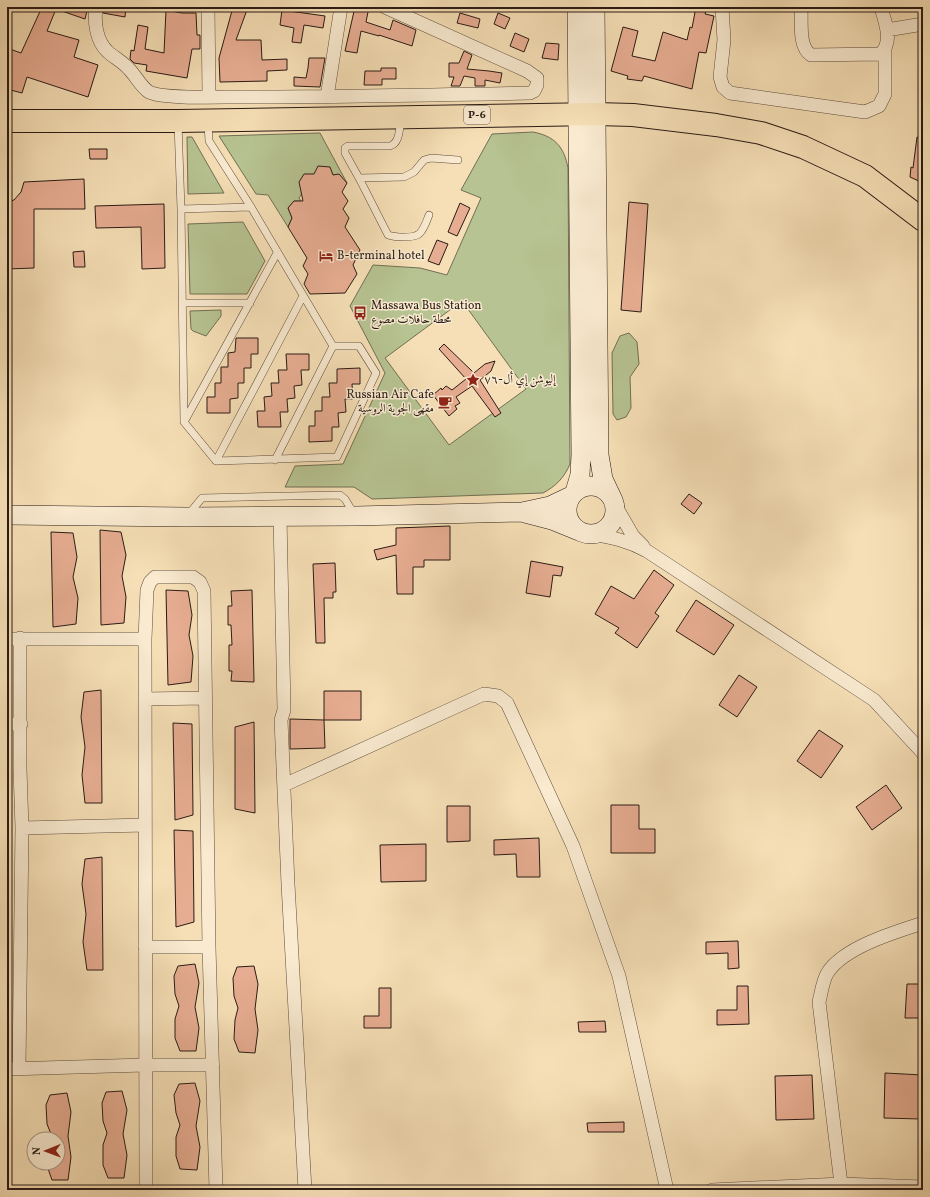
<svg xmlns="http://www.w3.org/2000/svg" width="930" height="1197" font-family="Vollkorn,Amiri,serif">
  <rect width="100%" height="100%" fill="#f6dfb6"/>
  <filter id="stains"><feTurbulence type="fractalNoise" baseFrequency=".005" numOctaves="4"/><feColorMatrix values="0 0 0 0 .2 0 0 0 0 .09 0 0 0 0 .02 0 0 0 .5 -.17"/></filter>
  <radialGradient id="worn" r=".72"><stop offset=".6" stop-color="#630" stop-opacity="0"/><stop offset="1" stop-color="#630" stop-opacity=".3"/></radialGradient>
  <!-- green -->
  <path fill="#b7c392" stroke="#706f54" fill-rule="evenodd" d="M533,132C554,136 564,146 568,168L570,464C564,478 556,486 543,493L372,499L354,487H285L295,466L343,464L385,373L350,306L373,265L420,268L447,275L481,198L461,190L492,134ZM462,301L526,389L449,445L385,358Z
    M320,133L347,183L333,175L329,167L314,174L299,198L301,201H294L288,208L292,218L288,227L268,195L256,194L219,136Z
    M187,137H192L224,193L188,194Z
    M243,222L265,261L247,294H190L188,224Z
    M221,310V316L206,336L193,331L191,329L190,311Z
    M629,333L637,342L639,364L630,377L631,408L626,417L617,420L613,414L612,353L620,336Z"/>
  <!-- building -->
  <path fill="#e7ad92" stroke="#2a1b15" d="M42,7H88L85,19L56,9L47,31L79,40L74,57L98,65L88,97L27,77L22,93L7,89V48L21,53Z
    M104,7H126L125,17L103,13Z
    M233,7H248L236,40H261L262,60L287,59V70L267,71V81L220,82L219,58Z
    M355,7H369L366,22L390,30L393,20L416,30L412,46L379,35V36L361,31L357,53L345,51Z
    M696,7L707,8L705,14L714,16L706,53L699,52L692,89L644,76L642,81L627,79L628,76L611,71L623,27L638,31L632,56L655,61L663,32L687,40L690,27L692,28Z
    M166,10L182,13H196L197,35H200V49H192L187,78L146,71L147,65L134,63L130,59L131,50L134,51L138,25L148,27L145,49L164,53Z
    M282,10L325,16L323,28L304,25L301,43L292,42L294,28L280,25Z
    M460,13L480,19L478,28L457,23Z
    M498,13L510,18L505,29L494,24Z
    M515,33L529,39L524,52L510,46Z
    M546,43L559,44L558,60L542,58Z
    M464,51L472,55L467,69L489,71L502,73L500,83L485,80V86H475V78L464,76L460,86H451L454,77H449V63H459Z
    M309,58H325L320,87L294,86V77L306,78L308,68Z
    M381,68H396V79H382V85H364L365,71H381Z
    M917,137L923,138V183L910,177L911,167L913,168Z
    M89,149H107V159H90Z
    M318,166L330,167L333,175L339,174L347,183L342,192L348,201L343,209L349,218L345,227L360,250L353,265L357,274L345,293L310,294L304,284L308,274L303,266L307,258L288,227L292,218L288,208L294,201H303L299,182L304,174H314Z
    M84,179L85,209H34V268L7,269V202L14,200L21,192L24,182Z
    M629,202L648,204L641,312L621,310Z
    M460,203L470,208L457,236L448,232Z
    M164,204L165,268L142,269L141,227L96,228L95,206Z
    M437,240L448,244L439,265L428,261Z
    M84,251L85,267H74L73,252Z
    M236,338H258V354H251V368H244V383H238V398L230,399V413H207V397H215V383H221V367H228V353L235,352Z
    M444,344L474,373L485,364L495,361L491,371L480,380L501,413L495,417L472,386L456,397L460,403L455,406L457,409L449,416L433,395L441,388L442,390L446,386L452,390L466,379L439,349Z
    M286,354H309V370H301L302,385L294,386L295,398L287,399L288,412H280L281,427H258L257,411H265L264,397L272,396L271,383H279L278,370H287Z
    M360,368V384H352L353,399H345L346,412L338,413L339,427H332V441L309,442V426H315V411H322V397H330L329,383H337V369Z
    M689,494L702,503L694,514L681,504Z
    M450,526V560H424V567H413V594H397L396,555L377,560L374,550L396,545V528Z
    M100,530L121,532L126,555L122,576L126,597L124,623L101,625Z
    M51,532L73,533L77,557L73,577L78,598L76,624L53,627Z
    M531,561L563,567L561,576L553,575L550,597L526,593Z
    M335,563L336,592H333V598H324L325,643H316L313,564Z
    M654,570L674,585L655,613L659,616L637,648L615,633L619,628L595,614L611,586L634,599Z
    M166,590L188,591L192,615L189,635L193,656L191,682L168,685Z
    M252,590L254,682L231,681L232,671H229V645H232L231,625H228V606H232L231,591Z
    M696,600L734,625L714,655L676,631Z
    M739,675L757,687L737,717L719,705Z
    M101,690L102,803H85L82,775L85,747L81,717L84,692Z
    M324,691H361V720H324Z
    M290,719L324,720L325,748L290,749Z
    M254,722L255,813L235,809V727Z
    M173,723L192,724L193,815L175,820Z
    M819,730L843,746L821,778L797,761Z
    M886,785L902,808L872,830L856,807Z
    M611,805H639V829H655V853H611Z
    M447,806H470V841L447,842Z
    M174,830L193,831L194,922L176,927Z
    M539,838L540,877H517L516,854L494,855V840Z
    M426,844V881L381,882L380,845Z
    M102,857L103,970H87L83,942L86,914L82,884L85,859Z
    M738,941L739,968L728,969V953L706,954V942Z
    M195,964L199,983L195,1007L199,1028L196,1051H180L175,1038V1019L179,1006L175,994L174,976L178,966Z
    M254,966L258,984L255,1009L258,1030L255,1053L239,1052L234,1039L235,1020L238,1008L234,996L233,978L237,967Z
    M907,984H923V1018H905Z
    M737,986H748L749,1024L717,1025V1010H737Z
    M379,988H391V1028H364V1016H379Z
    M605,1021L606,1032H579L578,1022Z
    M885,1073L922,1075L921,1119L884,1118Z
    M812,1075L814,1119L776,1120L775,1076Z
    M195,1083L200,1101L196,1126L200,1147L197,1170L180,1169L176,1156V1137L180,1125L176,1113L174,1095L179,1084Z
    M122,1091L127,1110L123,1134L127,1155L124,1178H108L103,1165V1145L107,1133L103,1121L102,1103L106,1092Z
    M67,1093L71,1112L68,1136L71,1157L68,1180H52L46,1163H58V1139H53L47,1124L46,1105L50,1095Z
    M624,1122V1132H588L587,1123Z"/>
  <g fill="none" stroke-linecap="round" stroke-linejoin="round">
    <!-- lane casing -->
    <g stroke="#5d4c3d" stroke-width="8">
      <path id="lane" d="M401,120C399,129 400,143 390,146H348L345,148V153L359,178L388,235C394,237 415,239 420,233C424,229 427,220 429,215
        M178,123L181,209L184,422L216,461L337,457L376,373L359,346H333L251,207L209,141L208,123
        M359,178L404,177L414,172L424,160L431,158L458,160
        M181,209L251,207
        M182,303H250
        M184,422L277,253
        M275,460L333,346
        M216,461L303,296
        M188,515L202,498L340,495L345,499L354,514"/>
    </g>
    <!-- street casing -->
    <g stroke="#5d4c3d" stroke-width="14">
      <path id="street" d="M96,7C94,22 96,41 108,52C115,58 123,62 129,69C136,76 141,87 149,92C163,99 218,97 236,97C334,97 432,95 530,93L534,91L537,85V78L527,71L385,7
        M208,7L209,97
        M722,7L724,40L720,77L723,87L730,93L865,112L879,106L885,94V50
        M801,7C802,21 798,47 811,55L880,54C894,42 885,23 881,7
        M887,30L923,24
        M327,97L341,7
        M614,503L633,536L643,546
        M280,516L284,710L281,720L288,884L305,1190
        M590,534C612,537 628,541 647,551L874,700L923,753
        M7,639H145
        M145,699L205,698
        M7,724H21
        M284,785L484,694L498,696L507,703L573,846L619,976L667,1190
        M22,828L145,825
        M145,947H209
        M19,1068L22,828L20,769V638
        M7,1069L145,1065H213
        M146,1190L145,639L147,590L150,582L155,577H193L200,582L204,591L209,947L216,1190
        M712,1190L841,1184L923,1187
        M840,1190L841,1184L819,1002C821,994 823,979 828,972C845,947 895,932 923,923"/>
    </g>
    <!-- secondary casing -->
    <g stroke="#2a1b15" stroke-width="20">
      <path id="secondary" d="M595,7L599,455L603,479L612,498
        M567 510a24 24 0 1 1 48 0a24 24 0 1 1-48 0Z
        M575,492L580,475L581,455L577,7
        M525,513L552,520L579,531
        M7,515L186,517L356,516L522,512L550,506L571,496"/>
    </g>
    <!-- highway casing -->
    <g stroke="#2a1b15" stroke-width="24">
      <path id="highway" d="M7,121H178L596,114L633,115L716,125L761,133L803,147L865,176L923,220"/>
    </g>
    <!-- lane -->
    <use href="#lane" stroke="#f9ead0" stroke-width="7"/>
    <!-- street -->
    <use href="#street" stroke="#f9ead0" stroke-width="13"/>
    <!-- secondary -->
    <use href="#secondary" stroke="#f9ead0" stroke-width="19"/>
    <!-- highway -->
    <use href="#highway" stroke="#f6dfb6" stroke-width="22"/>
  </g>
  <!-- icons -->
  <defs>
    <g id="hotel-bare" transform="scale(1.08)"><path d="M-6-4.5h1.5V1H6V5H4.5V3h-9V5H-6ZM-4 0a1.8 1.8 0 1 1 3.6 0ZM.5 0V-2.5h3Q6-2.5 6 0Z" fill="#8f2418" stroke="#f9ead0" stroke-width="2.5" paint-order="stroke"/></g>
    <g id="bus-bare" transform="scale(1.08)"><path d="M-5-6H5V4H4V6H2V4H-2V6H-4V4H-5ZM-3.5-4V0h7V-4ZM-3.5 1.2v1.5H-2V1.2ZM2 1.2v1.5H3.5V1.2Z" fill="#8f2418" stroke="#f9ead0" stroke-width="2.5" paint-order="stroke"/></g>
    <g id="sight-bare" transform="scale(1.08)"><path d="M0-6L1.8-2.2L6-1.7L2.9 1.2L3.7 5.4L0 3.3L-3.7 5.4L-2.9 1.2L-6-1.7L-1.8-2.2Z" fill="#8f2418" stroke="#f9ead0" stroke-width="2.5" paint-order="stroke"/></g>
    <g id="cafe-bare" transform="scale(1.08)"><path d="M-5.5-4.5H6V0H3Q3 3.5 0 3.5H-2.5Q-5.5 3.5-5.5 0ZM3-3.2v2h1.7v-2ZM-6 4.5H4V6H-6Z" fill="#8f2418" stroke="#f9ead0" stroke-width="2.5" paint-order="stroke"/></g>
  </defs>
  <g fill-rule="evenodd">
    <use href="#hotel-bare" x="326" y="256"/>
    <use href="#bus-bare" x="360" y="313"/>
    <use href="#sight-bare" x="473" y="380"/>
    <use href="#cafe-bare" x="445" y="402"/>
  </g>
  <g text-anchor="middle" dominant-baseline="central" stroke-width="3" stroke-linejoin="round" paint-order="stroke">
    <!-- shield labels -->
    <rect fill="#f9ead0" stroke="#68594d" stroke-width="1" x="464" y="106" width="26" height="18" rx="3"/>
    <g font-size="11" font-weight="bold" fill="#2a1b15">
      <text x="477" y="115">P-6</text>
    </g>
    <!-- poi labels -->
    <g font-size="12" fill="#2a1b15" stroke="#f9ead0" text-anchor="start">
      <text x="337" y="256">B-terminal hotel</text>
      <text x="371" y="306">Massawa Bus Station<tspan x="371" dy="14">محطة حافلات مصوع</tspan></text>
      <text x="484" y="380">إليوشن إي أل-٧٦</text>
      <text x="434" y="395" text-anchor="end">Russian Air Cafe<tspan x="434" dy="14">مقهى الجوية الروسية</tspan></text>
    </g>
  </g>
  <!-- margin -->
  <rect width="930" height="1197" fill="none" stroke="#f6dfb6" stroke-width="24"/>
  <rect x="8" y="8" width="914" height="1181" fill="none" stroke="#2a1b15" stroke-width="2"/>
  <rect x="12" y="12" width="906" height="1173" fill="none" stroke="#2a1b15"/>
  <!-- north arrow -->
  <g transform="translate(46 1151) rotate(269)"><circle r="19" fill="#f9ead0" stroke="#a69785"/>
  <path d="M0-3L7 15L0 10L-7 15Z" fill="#8f2418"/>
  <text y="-6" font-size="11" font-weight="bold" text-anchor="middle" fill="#2a1b15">N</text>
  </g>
  <rect width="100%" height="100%" filter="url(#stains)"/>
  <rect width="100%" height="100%" fill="url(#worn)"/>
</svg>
